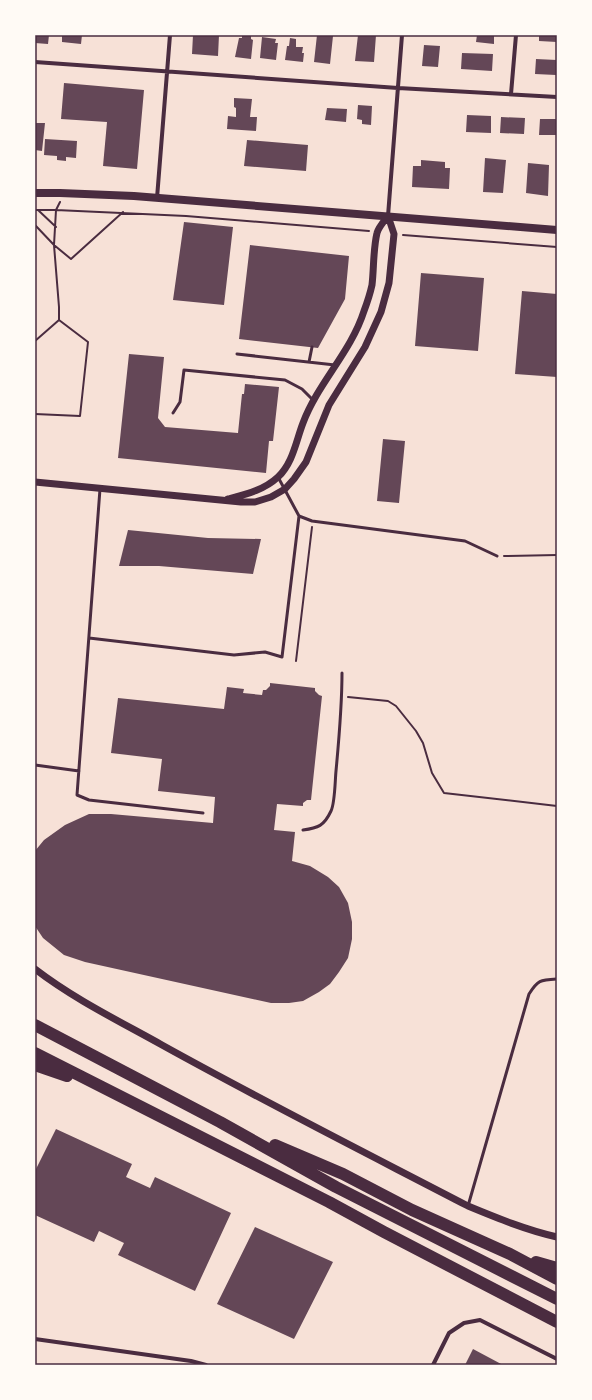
<svg xmlns="http://www.w3.org/2000/svg" width="592" height="1400" font-family="'PT Sans',sans-serif">
  <rect width="100%" height="100%" fill="#f7e1d7"/>
  <!-- building -->
  <path fill="#644757" d="M35,35H49L48,44L35,43Z
    M62,35H82L81,44L62,42Z
    M193,35H219L218,56L192,54Z
    M242,35L251,36V39L253,40L251,59L235,57L239,38H242Z
    M317,35L333,36L330,64L314,62Z
    M358,35H376L374,62L355,61Z
    M477,35H494V44L476,42Z
    M539,35H557V42L539,41Z
    M262,37L276,39L275,43H278L276,60L260,58Z
    M290,38L296,39V47H303L302,53H304L303,62L285,60L287,46H289Z
    M424,45L440,46L438,67L422,66Z
    M462,53L493,54L492,71L461,69Z
    M536,59L557,60L556,75L535,74Z
    M64,83L144,90L137,169L103,166L107,122L61,119Z
    M234,98L252,99L250,117H257L256,131L227,129L228,116L236,117V108L234,107Z
    M358,105L372,106L371,125L362,124V120L357,119Z
    M327,108L347,109L346,122L325,120Z
    M467,115L491,116V133L466,132Z
    M501,117L525,118L524,134L500,133Z
    M540,119H557V135H539Z
    M35,123H45L42,151L35,150Z
    M45,139L77,141L76,158L66,157V161L57,160V156L44,155Z
    M247,140L308,145L306,171L244,166Z
    M485,158L506,160L503,193L483,192Z
    M421,160L445,162V168H450L449,189L412,187L413,166H421Z
    M528,163L549,165L548,196L526,193Z
    M184,222L233,227L224,305L173,300Z
    M250,245L349,256L345,299L318,348L239,339Z
    M421,273L484,278L478,351L415,346Z
    M522,291L557,294V377L515,374Z
    M129,354L164,357L158,418L165,427L238,433L242,394H244L245,384L279,387L273,441H269L266,473L118,458Z
    M383,439L405,441L399,503L377,501Z
    M128,530L208,538L261,539L253,574L159,566H119Z
    M270,683L315,688V691L319,695L322,696L311,800H307L303,803V806L277,804L274,830L295,832L292,861L310,866L328,877L339,887L348,903L352,922V939L348,958L339,972L330,984L319,992L303,1001L289,1003H271L85,962L64,955L43,938L35,926V851L44,840L65,825L89,814H111L213,823L215,797L158,791L162,759L111,753L118,698L224,709L227,687L244,689L243,693L262,695L263,690H266L270,686Z
    M56,1129L132,1164L126,1177L150,1188L155,1177L231,1213L195,1291L118,1255L124,1243L99,1231L94,1242L35,1215V1171Z
    M255,1227L333,1262L294,1339L217,1304Z
    M473,1349L503,1365H465Z"/>
  <g fill="none" stroke-linecap="round" stroke-linejoin="round">
    <!-- path -->
    <path stroke="#4a2c40" stroke-width="2" d="M35,210H56L186,216L369,231
      M38,210L56,227
      M35,225L54,245L71,259L123,212
      M403,235L557,247
      M35,341L59,320V307L54,245L56,210L60,202
      M35,414L80,416L88,342L59,320
      M504,556L557,555
      M296,661L312,527
      M348,697L388,701L396,706L416,731L423,743L432,773L444,793L557,806"/>
    <!-- service -->
    <path stroke="#4a2c40" stroke-width="3" d="M237,354L335,365
      M309,362L312,347
      M173,413L180,402L184,370L285,380L302,389L313,400
      M100,489L77,795L89,800L203,813
      M299,516L312,521L465,541L497,556
      M89,638L234,655L265,652L282,657L299,516L278,477
      M35,765L79,771
      M303,830C318,828 324,826 331,811C335,803 335,781 336,771C339,739 342,706 342,673
      M468,1206L529,994C538,980 540,980 557,979"/>
    <!-- minor -->
    <path stroke="#4a2c40" stroke-width="4" d="M35,62L398,88L557,97
      M511,94L516,35
      M157,198L170,35
      M388,216L402,35
      M35,1339L191,1361L206,1365
      M433,1365L449,1333L464,1323L480,1320L557,1359"/>
    <!-- tertiary -->
    <path stroke="#4a2c40" stroke-width="7" d="M35,482L241,502H255L271,497L285,489L294,479L306,462L329,405L365,347L381,312L389,283L394,234L388,216
      M228,499C247,494 264,490 278,477C293,463 296,441 303,423C318,383 351,352 364,311C367,303 370,294 372,285C374,268 373,250 377,233C378,228 384,221 388,216
      M35,969C74,999 119,1021 162,1045C263,1101 366,1153 468,1206C497,1218 526,1230 557,1237"/>
    <!-- secondary -->
    <path stroke="#4a2c40" stroke-width="8" d="M35,193H60L134,196L557,230"/>
    <!-- motorway -->
    <path stroke="#4a2c40" stroke-width="12" d="M35,1025L220,1122L336,1187L557,1299
      M35,1053L329,1202L384,1232L557,1322
      M35,1065L67,1076
      M275,1145L343,1174L412,1210L510,1254L557,1279
      M536,1262L557,1268"/>
  </g>
  <!-- border -->
  <rect width="592" height="1400" fill="none" stroke="#fffaf5" stroke-width="72"/>
  <rect x="36" y="36" width="520" height="1328" fill="none" stroke="#4a2c40" stroke-width="1.5"/>
</svg>
